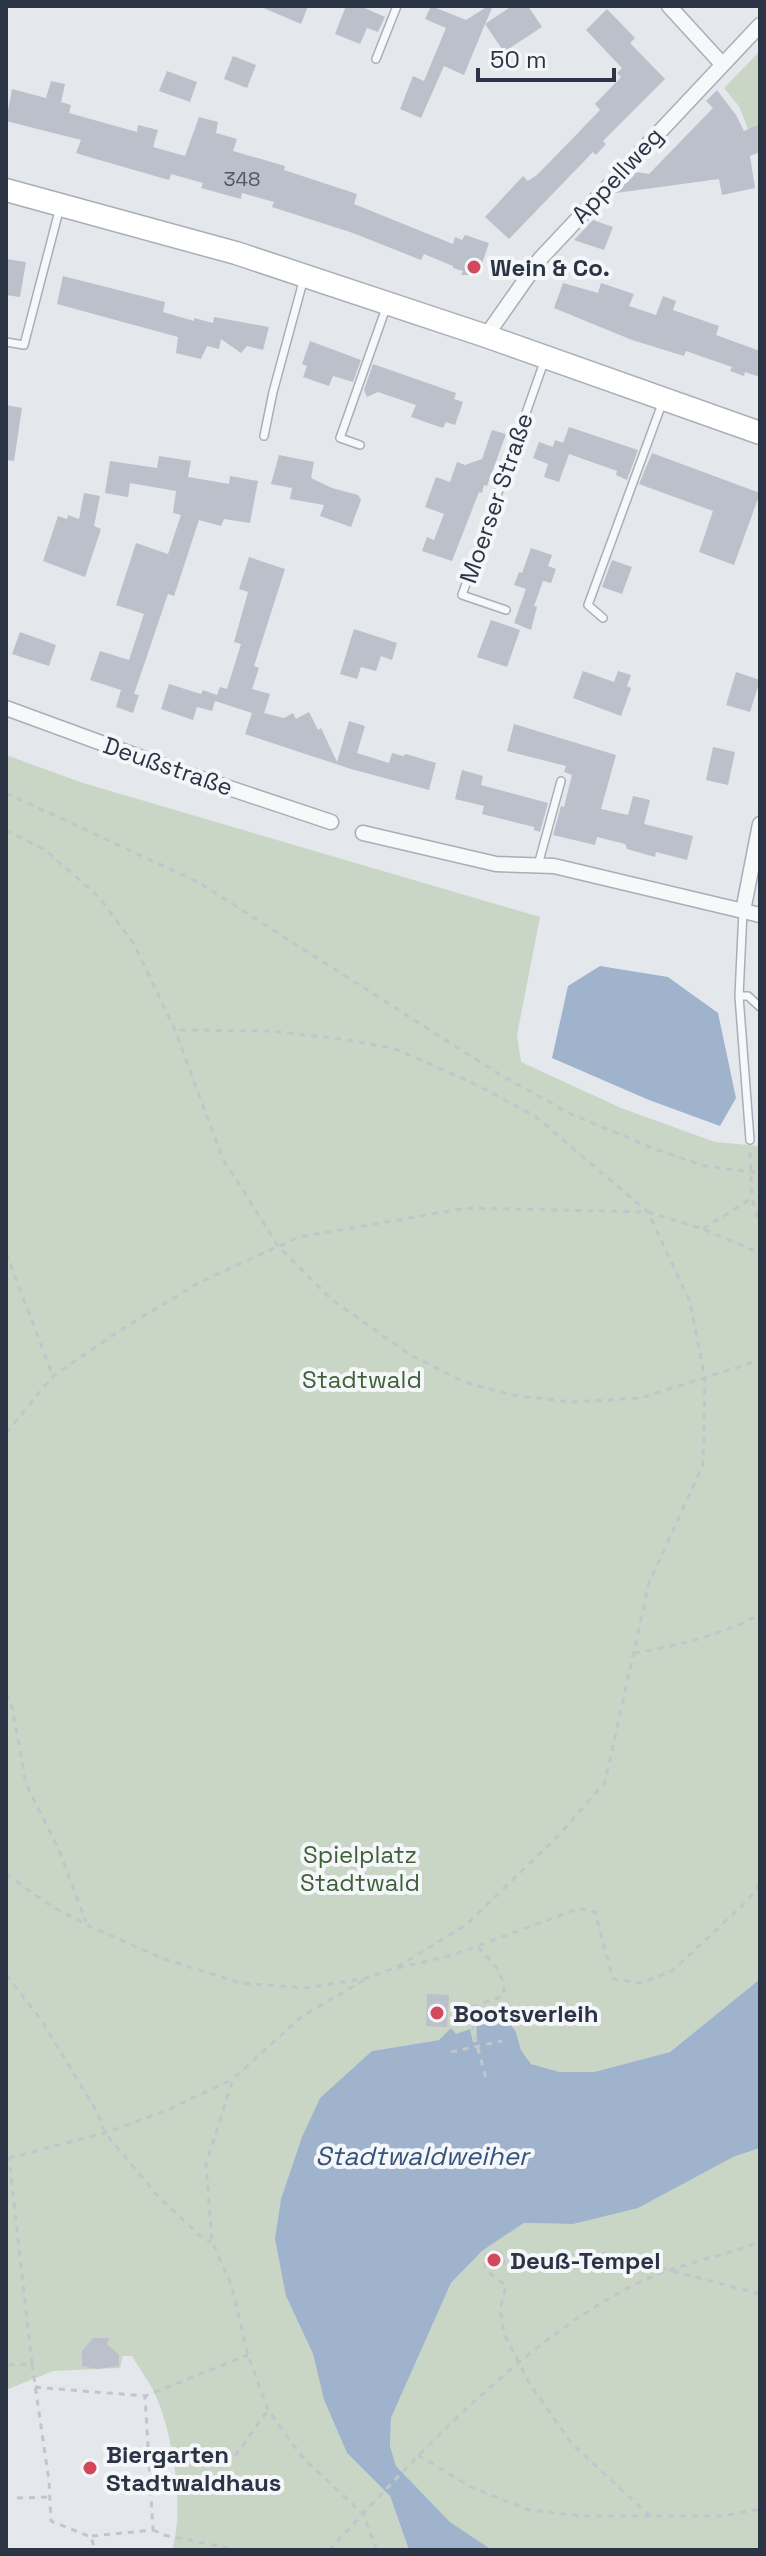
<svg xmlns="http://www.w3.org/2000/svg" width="766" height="2556" font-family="'Space Grotesk',sans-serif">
  <rect width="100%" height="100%" fill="#e4e7ec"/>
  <!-- green -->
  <path fill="#c9d6c5" d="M760,51V159L739,106L724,88Z
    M6,755L83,783L540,917L517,1035L521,1062L621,1108L715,1142L760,1146V1979L670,2052L594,2072H560L531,2064L521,2050L516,2032L477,2041L439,2040L372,2051L286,2296L313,2354L324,2400L347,2453L390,2496L409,2550H172C185,2508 173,2434 155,2394C149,2381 139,2368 132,2356H123L120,2368L53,2371L6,2390Z
    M760,2148V2550H492L450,2522L396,2466L390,2446L391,2418L451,2283L482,2251L524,2223L573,2224L733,2157Z"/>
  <!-- water -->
  <path fill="#9fb4cc" d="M600,966L668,977L718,1013L736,1098L720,1126L649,1100L552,1058L568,986Z
    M760,1979V2148L733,2157L638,2208L573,2224L524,2223L482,2251L451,2283L391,2418L390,2446L396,2466L450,2522L492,2550H409L390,2496L347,2453L324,2400L313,2354L286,2296L275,2239L281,2199L302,2137L320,2098L372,2051L439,2040L451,2028L456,2034L470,2029L473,2042L477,2041L476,2022L484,2013L500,2011L516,2032L521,2050L531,2064L560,2072H594L670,2052Z"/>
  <!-- building -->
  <path fill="#bbc0ca" d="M259,6H308L301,24Z
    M346,6H360L385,17L378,32L367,28L360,44L335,34Z
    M431,6L466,20L488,6H493L485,24L512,6H528L542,27L504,52L485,24L464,75L444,66L421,118L400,109L413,76L424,81L446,28L425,19Z
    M607,9L635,38L630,43L665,79L603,141L606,144L596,155L593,152L509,239L485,217L523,176L528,181L537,175L576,135L600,110L595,104L621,77L617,73L622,68L586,30Z
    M233,56L256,65L247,88L224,79Z
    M167,71L197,82L190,102L159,91Z
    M51,81L65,84L61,102L71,105L69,113L137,132L138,125L158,130L153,147L185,156L199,117L218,122L216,133L237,139L233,151L285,166L284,170L357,194L354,204L453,244L455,237L462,240L465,235L489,243L478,275H461L463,271L453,268V266L424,254L421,260L353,233L272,207L274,202L242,193L241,199L201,188L203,183L171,174L169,180L89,157L76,153L81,140L6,121L12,89L46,98Z
    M717,90L736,115L744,131L760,124V152L750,156L755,188L722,195L719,179L616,193L636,172L649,174L713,108L706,101Z
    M593,220L613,227L604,250L574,240Z
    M6,259L26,262L20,297L6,295Z
    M63,276L165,302L163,312L194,321V318L213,323L214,317L269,327L263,350L247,346L241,353L221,339L219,349L207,346L201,359L176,353L178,337L57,304Z
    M563,283L598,293L601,283L634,294L629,306L656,315L663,296L676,301L673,310L719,326L716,335L760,351V377L745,372L744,376L730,371L732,367L686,351L684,356L632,340L554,308Z
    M310,341L361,360L353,382L333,376L329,386L303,377L307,366L302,364Z
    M373,364L456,393L454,399L463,402L455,425L446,422L443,428L411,417L416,405L378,392L367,397L364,390Z
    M6,405L22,408L14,461L6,460Z
    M569,427L638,450L627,480L616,475L617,471L569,454L559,482L544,477L548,464L533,458L539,442L553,447L555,440L563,443Z
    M492,430L506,434L487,486L484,485L482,493L479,492L452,561L422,551L427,537L434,540L444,514L425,507L436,477L450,482L457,462L465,465L482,459Z
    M652,453L760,493L734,565L699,552L713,511L639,484Z
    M279,455L314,462L311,478L332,488L358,495L361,500L351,527L320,516L324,505L290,499L292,488L271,484Z
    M159,456L191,461L188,477L229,484L230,476L258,481L250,523L224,519L221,526L199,520L174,596L168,594L134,694L139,695L133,713L116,707L121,690L90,680L100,651L129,660L144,614L116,605L136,543L168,554L181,515L173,513L176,491L130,483L128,497L105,493L110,461L157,468Z
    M84,493L100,496L94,526L101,529L85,577L43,561L58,516L67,519L68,515L79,519Z
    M531,548L552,555L548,566L556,569L551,583L543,581L534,606L537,607L531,630L514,623L526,589L514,585L519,572L522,573Z
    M249,557L285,569L254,666L259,668L252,689L270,694L264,713L284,718L293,713L296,719L309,712L318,730L321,728L337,762L349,721L365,726L357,753L389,763L392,753L403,756L406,754L436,763L429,790L351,769L245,734L252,713L215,701L212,711L197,707L193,720L161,709L169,684L201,694L203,690L217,695L220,687L227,689L241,644L234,642L248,592L239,589Z
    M612,560L632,567L622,594L602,587Z
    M491,620L520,630L507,667L477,657Z
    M354,629L397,643L392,660L381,656L376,671L361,667L357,679L340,674Z
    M20,632L56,645L49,666L12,654Z
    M583,671L614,682L618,671L631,675L627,686L631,688L621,716L573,698Z
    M736,672L760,680L750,712L726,705Z
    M514,724L616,755L601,809L628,815L633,796L650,800L644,824L693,836L687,860L656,852L655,857L627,849L625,844L597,837L595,845L553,835L561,806L564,807L572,775L564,772L566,766L507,751Z
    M713,747L735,752L728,785L706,780Z
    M462,770L483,776L481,785L548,803L540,832L534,830V827L482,814L484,806L455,799Z
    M427,1994L449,1995L447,2027L426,2026Z
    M93,2338H109L107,2344L119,2355V2366L97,2369L82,2366V2351Z"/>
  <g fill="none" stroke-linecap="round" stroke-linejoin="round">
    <!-- lane casing -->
    <g stroke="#a9aeb7" stroke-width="10">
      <path id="lane" d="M376,59L397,6
        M6,342L24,345L60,207
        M264,436L273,392L304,278
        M360,445L340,438L387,305
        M506,610L462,595L545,359
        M603,618L588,605L663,401
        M538,865L561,781
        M743,911L739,996L750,1140
        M739,996H748L760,1007"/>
    </g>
    <!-- street casing -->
    <g stroke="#a9aeb7" stroke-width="17">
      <path id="street" d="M669,6L722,64
        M486,336L540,259L760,25
        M6,708L175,770L331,822
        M363,833L496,864L554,866L760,915
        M743,911L760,824"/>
    </g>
    <!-- secondary casing -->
    <g stroke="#a9aeb7" stroke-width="25">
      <path id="secondary" d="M6,190L236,253L486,336L760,433"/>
    </g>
    <!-- path -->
    <path stroke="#c2c5cb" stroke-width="3" stroke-dasharray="6 6" stroke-linecap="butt" d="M6,793L198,882L499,1074L571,1114L655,1149L705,1166L760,1173
      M6,830L45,850L98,896L134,944L175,1030L222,1157L278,1246L331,1299L409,1354L464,1382L512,1395L571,1402L641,1398L760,1360
      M750,1152L752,1198L760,1227
      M703,1229L752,1198
      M6,1253L53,1376
      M6,1433L53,1376L119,1331L200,1282L299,1237L467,1208L648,1212L703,1229L760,1253
      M634,1653C679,1646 719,1635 760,1615
      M6,1693L12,1707L26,1784L59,1850L86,1922
      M6,1874L51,1906L87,1925L164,1959L241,1983L306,1988L367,1978L395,1968L466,1925L560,1834L605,1782L649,1583L703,1465L705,1379L690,1302L648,1212L535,1116L469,1081L393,1048L336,1038L269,1031L175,1030
      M478,1947C490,1960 508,1976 503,1996L472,2007L473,2030L487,2082
      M398,1968L453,1955L580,1908L595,1912L613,1979L640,1983L672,1971L747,1901L760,1883
      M6,1975L40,2018L97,2112L105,2133L157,2195L202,2238L211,2242
      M364,1980L301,2017L233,2079L206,2164L212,2242L231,2284L248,2355L268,2410L304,2459L363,2514L377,2550
      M451,2052L502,2041
      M6,2146L9,2158L105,2133L165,2111L233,2079
      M6,2159L9,2158L32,2364L6,2365
      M32,2364L49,2481L51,2521L91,2537L95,2550
      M35,2387L145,2396L248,2355
      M418,2455L471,2487L529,2510L580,2516H723L760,2509
      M235,2456L268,2410
      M17,2498L50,2497
      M650,2516L572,2444L530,2384L504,2334L500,2309L506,2286C495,2277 481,2271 486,2255L494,2250L501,2254L505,2265L517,2271L561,2255L604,2253L760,2294
      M153,2530L164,2535L238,2550
      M92,2536L153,2530L145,2396
      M329,2550C417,2456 522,2340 638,2283C677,2264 720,2257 760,2242"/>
    <!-- lane -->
    <use href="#lane" stroke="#f7f8fa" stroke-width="7"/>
    <!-- street -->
    <use href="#street" stroke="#f7f8fa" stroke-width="14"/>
    <!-- secondary -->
    <use href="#secondary" stroke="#fff" stroke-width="22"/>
  </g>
  <!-- markers -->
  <g fill="#d1495b" stroke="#f4f6f9" stroke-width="3">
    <circle cx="474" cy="267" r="8"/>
    <circle cx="437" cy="2013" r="8"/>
    <circle cx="494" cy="2260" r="8"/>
    <circle cx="90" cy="2468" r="8"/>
  </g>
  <g text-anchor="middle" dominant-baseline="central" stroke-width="8" stroke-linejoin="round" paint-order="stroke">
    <!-- number labels -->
    <g font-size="20" fill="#4f5766">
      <text x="242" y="179">348</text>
    </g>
    <!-- street labels -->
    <g font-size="24" fill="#2b3445" stroke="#f4f6f9">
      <text transform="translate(617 175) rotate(-47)">Appellweg</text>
      <text transform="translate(496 498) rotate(-71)">Moerser Straße</text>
      <text transform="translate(168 766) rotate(19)">Deußstraße</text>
    </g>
    <!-- poi labels -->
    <g font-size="24" font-weight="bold" fill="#2b3445" stroke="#f4f6f9" text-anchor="start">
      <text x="490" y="267">Wein &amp; Co.</text>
      <text x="453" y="2013">Bootsverleih</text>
      <text x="510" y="2260">Deuß-Tempel</text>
      <text x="106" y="2454">Biergarten<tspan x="106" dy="28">Stadtwaldhaus</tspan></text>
    </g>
    <!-- park labels -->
    <g font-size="24" fill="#3f6138" stroke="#f4f6f9">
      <text x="362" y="1379">Stadtwald</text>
      <text x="360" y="1854">Spielplatz<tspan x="360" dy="28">Stadtwald</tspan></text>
    </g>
    <!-- water labels -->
    <g font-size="26" font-style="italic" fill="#34527a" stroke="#f4f6f9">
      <text x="422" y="2156">Stadtwaldweiher</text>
    </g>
  </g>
  <!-- border -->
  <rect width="766" height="2556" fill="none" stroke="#2b3445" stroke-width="16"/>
  <!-- scale -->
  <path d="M478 68v12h136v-12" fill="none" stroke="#2b3445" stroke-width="4"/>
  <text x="490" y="68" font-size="24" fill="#2b3445" stroke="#f4f6f9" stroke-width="6" paint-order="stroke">50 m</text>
</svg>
